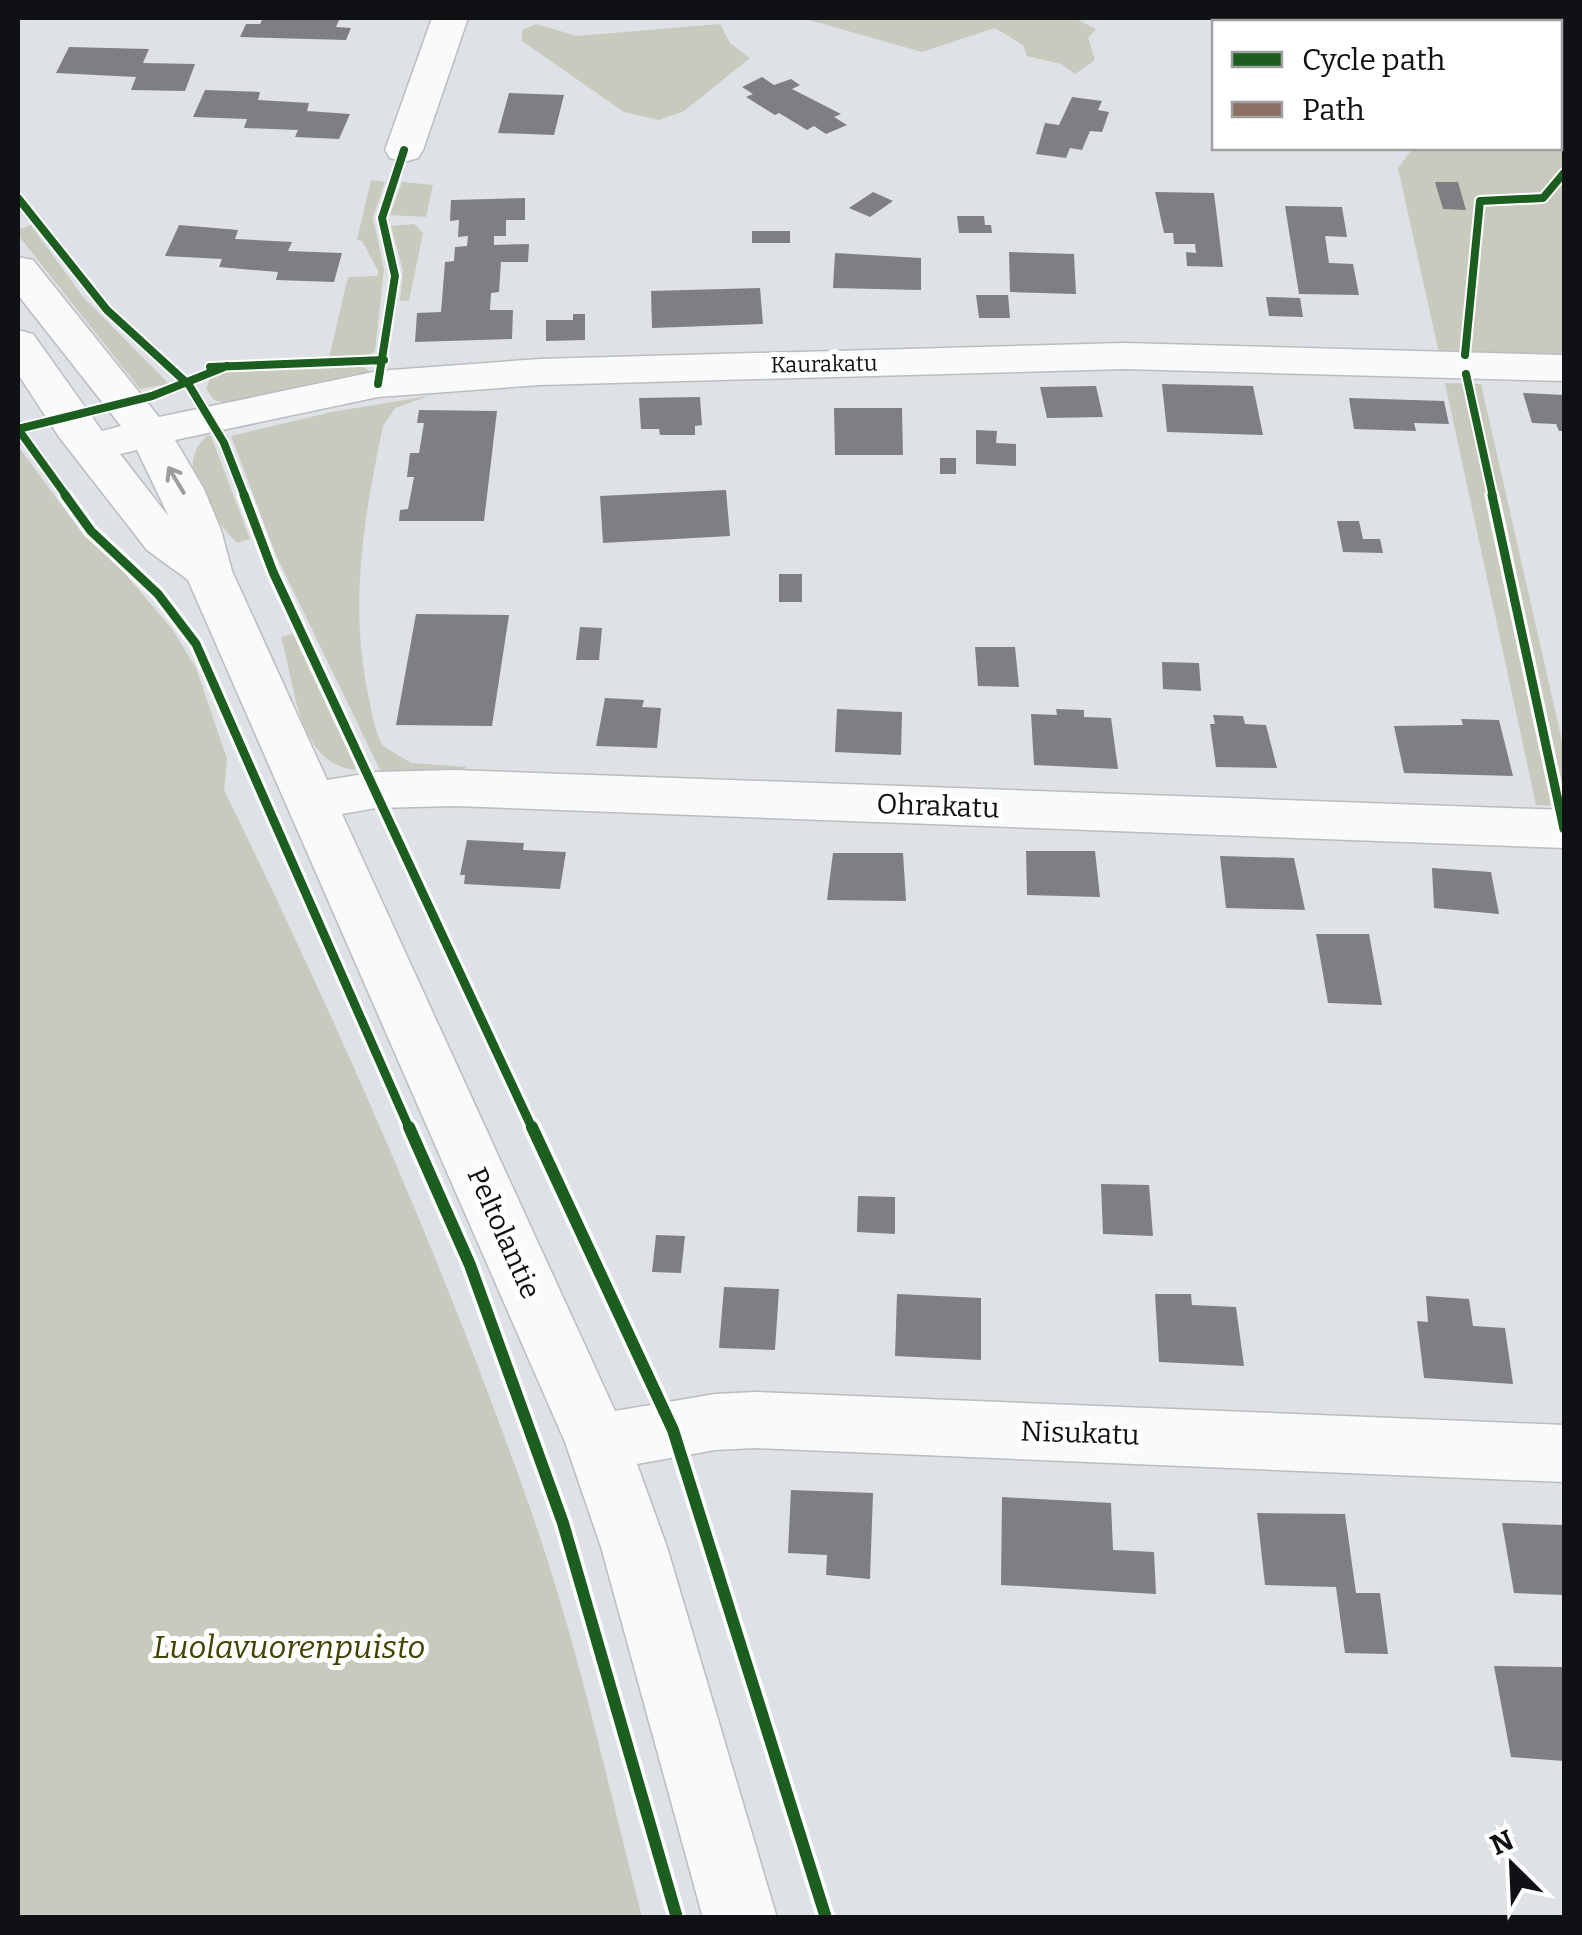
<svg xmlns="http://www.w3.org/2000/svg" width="1582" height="1935" font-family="Bitter,serif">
  <rect width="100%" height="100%" fill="#dee1e6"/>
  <!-- green -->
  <path fill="#c7cabd" d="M802,18H1074L1096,29L1088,38L1095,60L1075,74L1061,64L1027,56L1023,45L995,28L922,52Z
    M536,24L577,36L720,24L730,43L750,58L684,111L659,120L624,112L522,41V30Z
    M1560,55L1564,56V356L1439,353L1398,168L1413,148H1560Z
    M371,180L385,182L373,218L384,269L375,351L365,357L329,358L348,277L377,276L379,272L362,241L357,240Z
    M402,182L433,185L426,217L390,215Z
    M414,224L423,233L409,301H400L403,271L391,226Z
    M31,225L83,297L169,384L140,389L18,235V230Z
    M364,367L372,374L223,402L214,400L206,388L210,379L226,372Z
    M1445,383L1481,384L1564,750V806L1536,805Z
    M428,396L395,408L383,426C364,516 349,603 368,694C372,711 374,731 383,746L411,763L467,767L456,774L381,772L276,555L231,436L332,412Z
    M207,436H211L250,539L237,543C212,516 171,467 207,436Z
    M18,446L85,537L111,557L172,629L196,668L227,759L224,790C338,1023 444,1263 530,1508C577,1641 607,1781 642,1917H18Z
    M293,634L355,766V770C296,763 295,682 281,637Z"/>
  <!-- building -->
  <path fill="#7f7f83" d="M263,18H340L336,27L351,28L346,40L240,37L246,24H260Z
    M69,47L149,49L143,63L195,64L185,91L131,90L136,77L56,73Z
    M762,77L774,85L791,79L800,85L792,89L841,114L834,117L847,125L826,134L814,126L807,130L779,113L775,115L746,97L753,94L742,87Z
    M205,90L260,92L258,100L309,103L307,111L350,114L339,139L295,137L298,130L244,128L247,119L193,117Z
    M509,93L564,95L554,135L498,133Z
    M1072,97L1102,101L1098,110L1109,112L1102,132L1090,131L1082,150L1070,148L1066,158L1036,154L1045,123L1059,125Z
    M1435,182H1458L1466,210L1443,209Z
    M873,192L893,201L870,217L849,208Z
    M1155,192L1214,193L1223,267L1187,266L1186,252L1196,253L1195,244H1174L1173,233H1164Z
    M525,198V220H506V236H494V245L529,244L528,262H501L499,292L491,293L490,310H513L512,339L415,342L417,313L441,312L445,262L454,261L455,247L467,246L468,236L458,237L459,220L450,221L451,200Z
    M1285,206L1342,207L1347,237L1325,236L1329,263L1353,264L1359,295L1299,294Z
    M957,216H984L985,225H991L992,233H959Z
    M179,225L238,230L235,239L292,242L288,251L342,253L334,282L276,280L278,272L219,267L222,259L165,256Z
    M752,231H790V243H752Z
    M1009,252L1074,254L1076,294L1010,292Z
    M835,253L921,258V290L833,288Z
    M760,288L763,324L652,328L651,291Z
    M976,295H1008L1010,318H979Z
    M1266,297L1300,298L1303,317L1269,316Z
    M573,314H585V340L546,341V320H573Z
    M1162,384L1253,386L1263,435L1167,432Z
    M1096,386L1103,417L1047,418L1040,387Z
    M1523,393L1564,395V431H1559L1556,424L1532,423Z
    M700,397L702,425L695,426V435H660L659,429H641L639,398Z
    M1349,398L1444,401L1449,424L1414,423L1416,431L1354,429Z
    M834,408H902L903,455H835Z
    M419,410L497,411L484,521H399L400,510L408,509L414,477H407L410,453H419L424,423H417Z
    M976,430L997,431L996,443L1016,444V466L976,464Z
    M940,458H956V474H940Z
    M726,490L730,536L603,543L600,496Z
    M1337,521H1359L1363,539H1380L1383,553L1343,552Z
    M779,574H802V602H779Z
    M416,614L509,615L492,726L396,725Z
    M580,627L602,628L599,660H576Z
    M975,647H1015L1019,687L978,686Z
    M1162,662L1199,663L1201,691L1163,689Z
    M605,698L644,700L642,707L661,708L657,748L596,746Z
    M837,709L902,712L901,755L835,752Z
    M1056,709L1084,710V717L1111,718L1118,769L1034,765L1031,714L1057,715Z
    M1213,715L1243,716L1245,724L1266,725L1277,768L1216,767L1210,724H1215Z
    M1461,719L1499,720L1513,776L1404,773L1394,726L1463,725Z
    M467,840L524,843L523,850L566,852L560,889L464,884L465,875H460Z
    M1026,851H1095L1100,897L1027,895Z
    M833,853H903L906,901L827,900Z
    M1220,856L1294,858L1305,910L1226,908Z
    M1432,868L1491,872L1499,914L1434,908Z
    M1316,934H1369L1382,1005L1328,1003Z
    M1101,1184L1149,1185L1153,1236L1103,1234Z
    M858,1196L895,1197V1234L857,1232Z
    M656,1235L685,1236L681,1273L652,1272Z
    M724,1287L779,1289L775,1350L719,1348Z
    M897,1294L981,1298V1360L895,1356Z
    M1155,1294H1191L1192,1305L1236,1307L1244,1366L1159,1362Z
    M1426,1296L1469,1299L1473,1326L1505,1328L1513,1384L1424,1378L1417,1321L1428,1322Z
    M791,1490L873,1493L870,1579L826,1575L827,1555L788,1553Z
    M1002,1497L1111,1503L1113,1550L1154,1552L1156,1594L1001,1585Z
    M1257,1513L1345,1514L1356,1593H1380L1388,1654L1345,1653L1336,1587L1265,1585Z
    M1502,1523L1564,1525V1595L1514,1593Z
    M1494,1666L1564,1667V1761L1511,1757Z"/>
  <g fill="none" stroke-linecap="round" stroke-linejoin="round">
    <!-- minor casing -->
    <g stroke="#babdc0" stroke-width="3">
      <path id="minor" d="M432,18H468L423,150L418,158L404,162L390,158L385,150Z
        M1421,18H1476L1479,22H1424Z
        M1560,32L1564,33V55L1560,54Z
        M18,257L33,260L159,417L378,371L540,359L1124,343L1564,355V381L1124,369L540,385L378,397L175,440L204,489L221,530L232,571L327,780L376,772L454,770L1564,810V848L454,806L376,808L342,814L615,1411L715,1394L755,1392L1564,1425V1482L755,1448L715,1450L637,1464L667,1547L777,1918H703L601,1547L565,1442L188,580L147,550L59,437L18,374V330L33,334L102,431L121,426L18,295ZM137,450L169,517L120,454Z"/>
    </g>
    <!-- minor -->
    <use href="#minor" fill="#fafafb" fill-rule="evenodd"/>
    <!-- quiet -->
    <path stroke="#8d6e63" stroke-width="5" stroke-dasharray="11 5" stroke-linecap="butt" d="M1560,61L1564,64"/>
    <!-- cycleway-far2 casing -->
    <g stroke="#fff" stroke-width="12">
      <path id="cycleway-far2" d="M18,198L107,310L189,385L224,443L245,497
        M1465,355L1480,201L1543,198L1564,173
        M210,367L384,360
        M1466,374L1493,497
        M378,384L395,276L382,218L404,150
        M67,497L18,429L152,396L227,366"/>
    </g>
    <!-- cycleway-far1 casing -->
    <g stroke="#fff" stroke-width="15">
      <path id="cycleway-far1" d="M65,495L91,531L158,594L196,644L410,1130
        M244,495L273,572L533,1130
        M1492,495L1564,829"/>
    </g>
    <!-- cycleway casing -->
    <g stroke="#fff" stroke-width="19">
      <path id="cycleway" d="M409,1127L470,1265L563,1523L677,1918
        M532,1127L673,1430L826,1918"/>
    </g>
    <!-- cycleway-far2 -->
    <use href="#cycleway-far2" stroke="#1b5e20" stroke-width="8"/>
    <!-- cycleway-far1 -->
    <use href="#cycleway-far1" stroke="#1b5e20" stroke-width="9"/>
    <!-- cycleway -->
    <use href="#cycleway" stroke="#1b5e20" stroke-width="12"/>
  </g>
  <!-- one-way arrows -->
  <defs><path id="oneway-shaft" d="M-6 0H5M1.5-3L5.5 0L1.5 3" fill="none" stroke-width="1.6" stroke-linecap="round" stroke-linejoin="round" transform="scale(2.5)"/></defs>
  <use stroke="#9c9d9f" href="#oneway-shaft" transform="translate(176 480) rotate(-121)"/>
  <g text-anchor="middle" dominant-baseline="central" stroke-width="10" stroke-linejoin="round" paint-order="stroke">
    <!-- far-street labels -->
    <g font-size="22" fill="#0f1114" stroke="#fff">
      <text transform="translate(824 364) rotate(-1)">Kaurakatu</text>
    </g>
    <!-- street labels -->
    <g font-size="28" fill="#0f1114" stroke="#fff">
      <text transform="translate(938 806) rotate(2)">Ohrakatu</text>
      <text transform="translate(504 1233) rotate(66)">Peltolantie</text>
      <text transform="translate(1080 1433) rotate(2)">Nisukatu</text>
    </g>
    <!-- near-park labels -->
    <g font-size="32" font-style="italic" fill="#424402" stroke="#fff">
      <text x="289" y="1647">Luolavuorenpuisto</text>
    </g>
  </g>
  <!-- border -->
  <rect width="1582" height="1935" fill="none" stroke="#0f1114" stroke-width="40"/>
  <!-- legend -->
  <rect x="1212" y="20" width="350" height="130" fill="#ffffff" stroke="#9fa0a1" stroke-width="2.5"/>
  <rect x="1232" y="52" width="50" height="15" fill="#1b5e20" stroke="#9fa0a1" stroke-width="2.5"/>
  <text x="1302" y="70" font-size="30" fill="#0f1114">Cycle path</text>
  <rect x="1232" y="102" width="50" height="15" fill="#8d6e63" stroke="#9fa0a1" stroke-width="2.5"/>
  <text x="1302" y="120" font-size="30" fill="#0f1114">Path</text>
  <!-- north arrow -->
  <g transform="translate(1512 1865) rotate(336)" stroke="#ffffff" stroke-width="8" paint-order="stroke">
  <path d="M0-8L18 38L0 25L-18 38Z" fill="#0f1114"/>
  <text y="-15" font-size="28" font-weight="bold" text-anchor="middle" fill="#0f1114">N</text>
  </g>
</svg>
